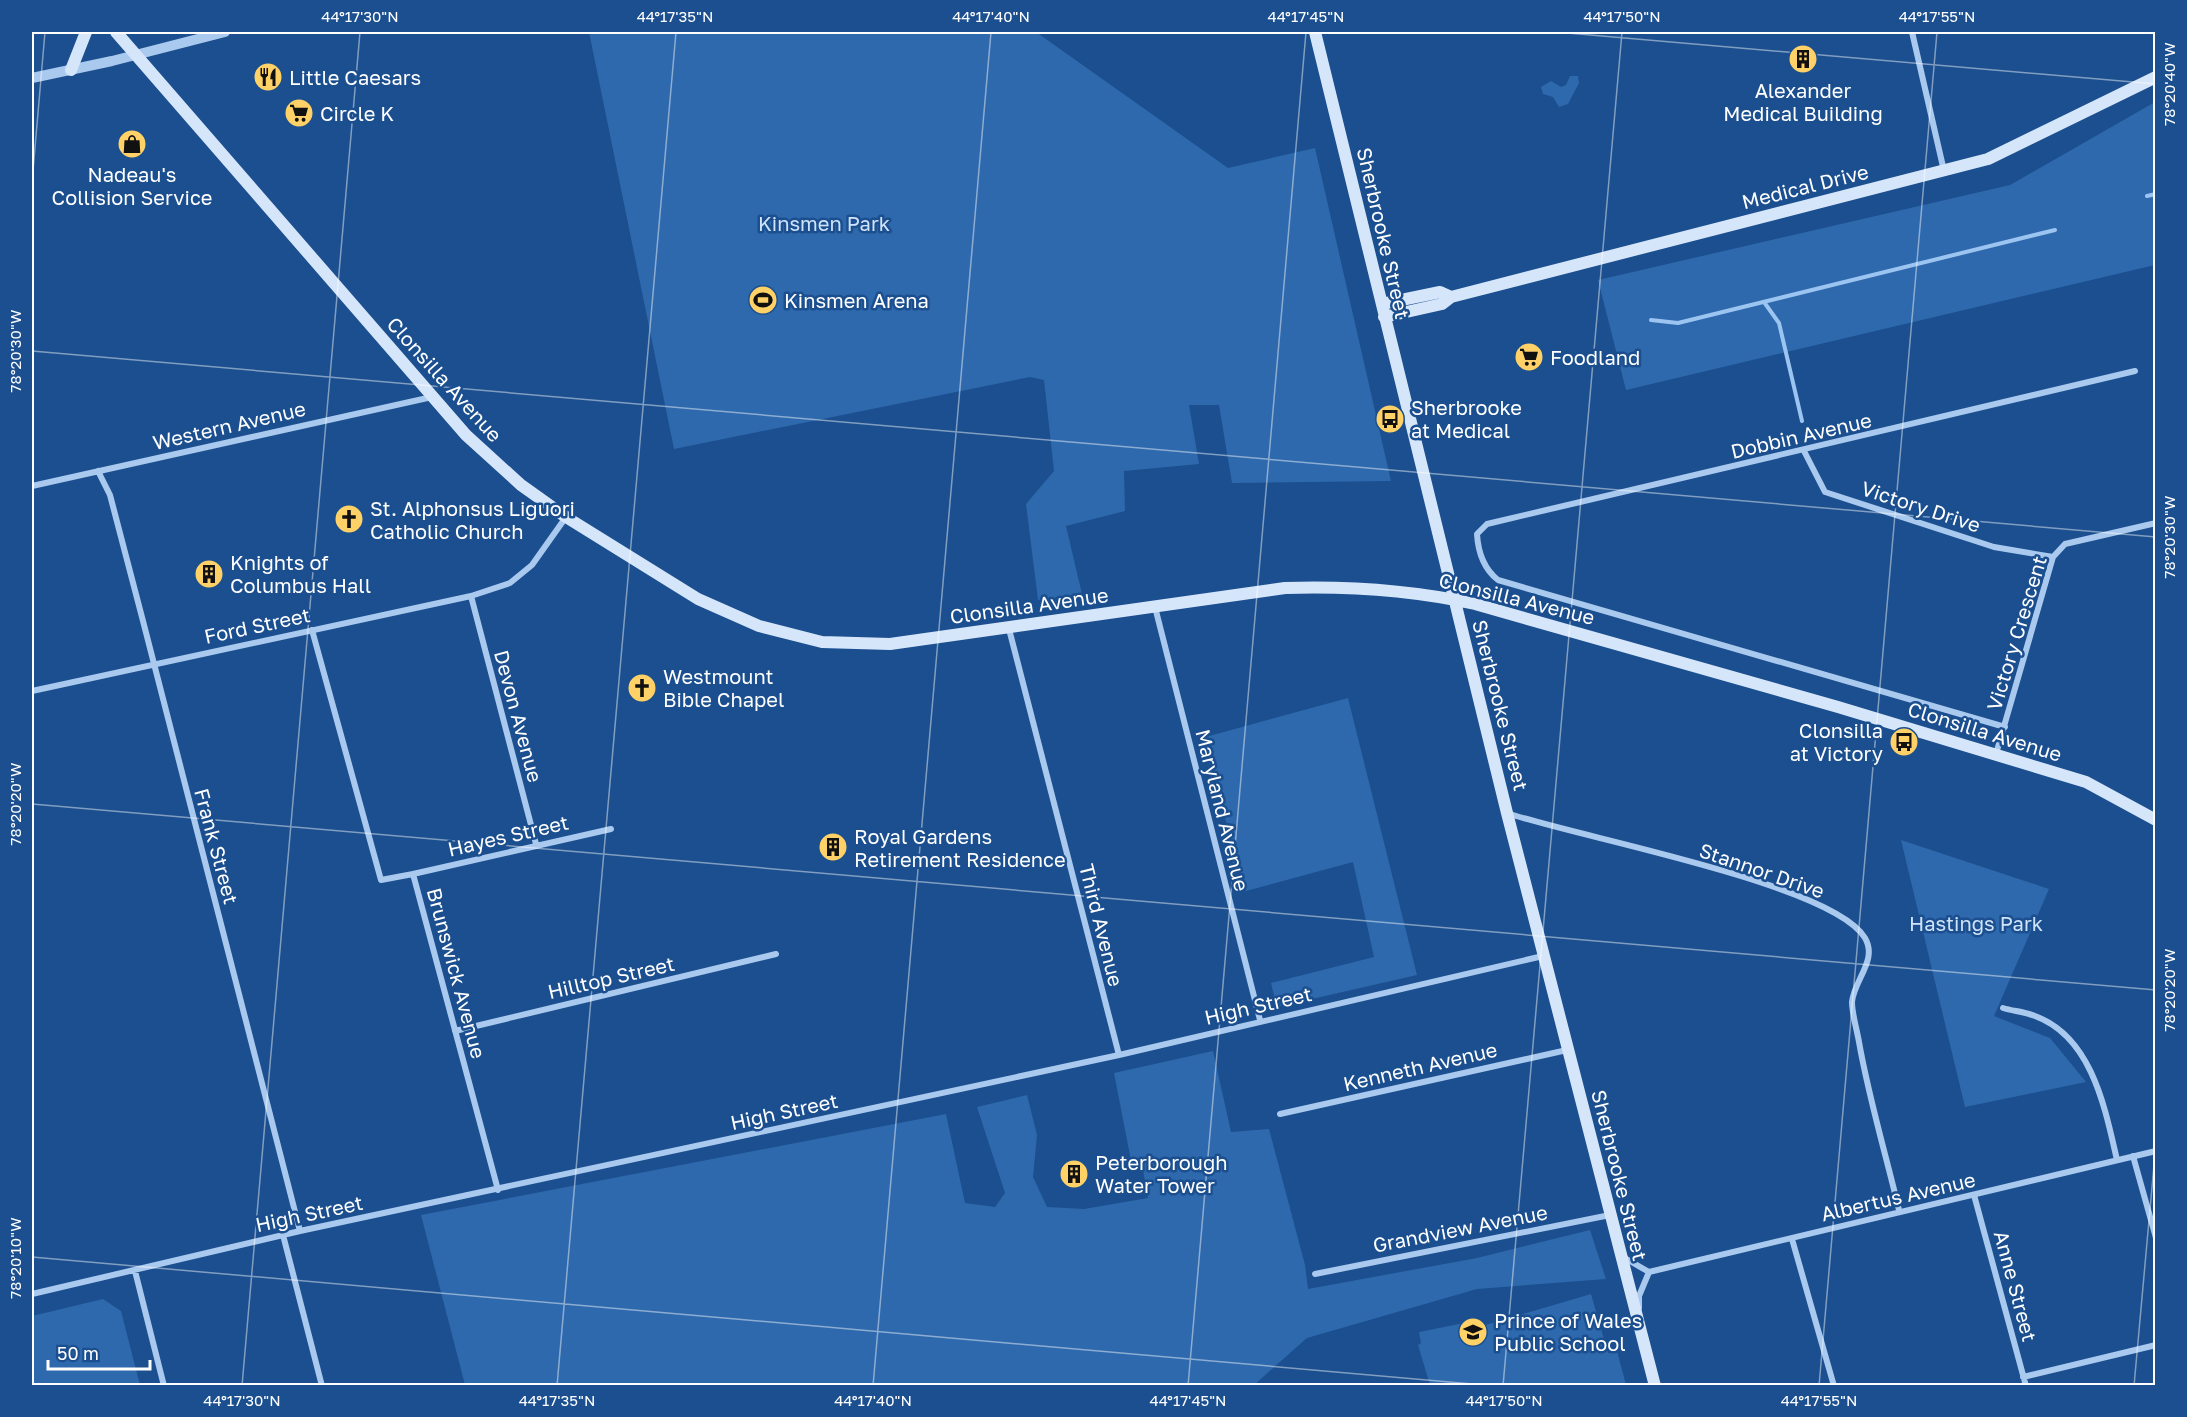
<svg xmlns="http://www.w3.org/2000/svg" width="2187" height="1417" font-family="'Golos Text',sans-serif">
  <rect width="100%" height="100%" fill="#1b4f8f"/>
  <!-- green -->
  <path fill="#2e69ad" d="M589,32H1036L1228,168L1315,148L1391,481L1232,483L1219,405H1189L1199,464L1124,471L1125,511L1066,526L1082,594L1038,600L1026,504L1054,471L1044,380L1030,377L674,449Z
    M1570,76H1578L1579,83L1568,104L1559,107L1553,97L1543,94L1541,87L1551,81L1561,87L1566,85Z
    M2155,102V265L1626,390L1598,280L2010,185Z
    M1348,698L1417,975L1277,1007L1271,983L1374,957L1353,862L1246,891L1202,738Z
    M1901,840L2049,889L1994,1016L2050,1038L2086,1082L1965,1107Z
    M1213,1051L1231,1132L1269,1129L1305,1265L1308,1289L1477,1258L1590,1230L1606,1279L1477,1289L1307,1338L1254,1385H465L421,1215L946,1114L965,1203L995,1207L1005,1193L977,1107L1027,1095L1037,1135L1033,1177L1047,1207L1084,1209L1148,1198L1143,1170L1133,1171L1114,1073Z
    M1591,1294L1608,1353L1617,1351L1626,1385H1430L1418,1345L1421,1343L1419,1332L1464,1323L1465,1331Z
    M103,1299L121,1311L140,1385H32V1316Z"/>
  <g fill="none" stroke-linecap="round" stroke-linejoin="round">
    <!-- stream -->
    <path stroke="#9cc4f0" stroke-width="4" d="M2147,196L2156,194
      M1764,302L1779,323L1802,421
      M1651,320L1678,323L2055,230"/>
    <!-- minor -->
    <path stroke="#a9c9ee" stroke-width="6" d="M1912,32L1944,171
      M1804,451L1825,492L1994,547L2053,557
      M98,471L110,495L143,621L300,1231
      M32,486L432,397
      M471,596L536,844
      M1155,607L1260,1020
      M1009,629L1119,1055
      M312,630L381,880L413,874L498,1190
      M32,691L471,596L510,583L532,565L566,517
      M2005,727L1498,580C1484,569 1478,551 1477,534L1487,524L2135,371
      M1996,754L2053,557L2065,544L2156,523
      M1507,813C1576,837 1832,883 1865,938C1878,960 1854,980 1852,1002C1852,1014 1857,1030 1859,1042C1869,1099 1886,1155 1899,1210
      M413,874L611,829
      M2003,1008C2013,1011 2025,1012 2035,1016C2092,1037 2105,1108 2117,1160
      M455,1031L776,954
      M1280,1114L1567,1050
      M2133,1156L2156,1238
      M1974,1195L2026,1386
      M283,1235L322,1386
      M1792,1239L1834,1386
      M1623,1257L1649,1272L2156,1151
      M135,1271L164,1386
      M1315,1274L1610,1215
      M32,1294L300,1231L1119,1055L1543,956
      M1639,1308V1296L1649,1272
      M2023,1377L2156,1345"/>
    <!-- tertiary -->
    <path stroke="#a9c9ee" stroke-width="10" d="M32,78L112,61L225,32"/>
    <!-- secondary -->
    <path stroke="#d6e6fa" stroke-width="12" d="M116,32L466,435L521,485L566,517L698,599L759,626L822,642L890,644L1285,588C1350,586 1411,590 1475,604L1838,707L2086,782L2156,820
      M1315,32L1507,813L1655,1386
      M71,70L86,32
      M1382,304L1440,292L1451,297
      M1384,317L1442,304L1451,297L1988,159L2156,77"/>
  </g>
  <!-- ticks -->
  <path fill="none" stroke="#fff" stroke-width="1.5" stroke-opacity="0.45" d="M1556,32L2156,84M32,182L45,32M32,351L2156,537M32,804L2156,990M32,1257L1495,1386M242,1386L360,32M557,1386L676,32M873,1386L991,32M1188,1386L1306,32M1503,1386L1622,32M1819,1386L1937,32M2134,1386L2156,1143"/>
  <!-- icons -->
  <defs>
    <g id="building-disc" transform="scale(1.5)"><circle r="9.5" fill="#ffd166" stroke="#1b4f8f"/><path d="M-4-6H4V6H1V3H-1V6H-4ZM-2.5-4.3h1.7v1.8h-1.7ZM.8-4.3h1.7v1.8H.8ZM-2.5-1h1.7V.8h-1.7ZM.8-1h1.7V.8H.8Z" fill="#111"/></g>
    <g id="restaurant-disc" transform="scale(1.5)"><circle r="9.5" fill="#ffd166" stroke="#1b4f8f"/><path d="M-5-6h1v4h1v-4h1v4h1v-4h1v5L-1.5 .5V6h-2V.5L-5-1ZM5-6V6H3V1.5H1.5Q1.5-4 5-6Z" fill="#111"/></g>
    <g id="supermarket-disc" transform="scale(1.5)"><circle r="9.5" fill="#ffd166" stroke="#1b4f8f"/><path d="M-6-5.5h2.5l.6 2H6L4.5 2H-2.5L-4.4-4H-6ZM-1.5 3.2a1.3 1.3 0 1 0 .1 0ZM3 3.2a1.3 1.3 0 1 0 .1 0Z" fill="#111"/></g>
    <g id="shop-disc" transform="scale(1.5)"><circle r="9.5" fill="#ffd166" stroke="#1b4f8f"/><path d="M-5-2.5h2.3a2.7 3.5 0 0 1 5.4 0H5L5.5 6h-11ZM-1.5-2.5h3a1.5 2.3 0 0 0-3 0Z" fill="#111"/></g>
    <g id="stadium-disc" transform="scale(1.5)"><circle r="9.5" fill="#ffd166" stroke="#1b4f8f"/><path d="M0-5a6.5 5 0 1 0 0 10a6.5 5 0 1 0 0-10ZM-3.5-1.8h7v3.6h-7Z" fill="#111"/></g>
    <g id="bus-disc" transform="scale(1.5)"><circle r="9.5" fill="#ffd166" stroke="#1b4f8f"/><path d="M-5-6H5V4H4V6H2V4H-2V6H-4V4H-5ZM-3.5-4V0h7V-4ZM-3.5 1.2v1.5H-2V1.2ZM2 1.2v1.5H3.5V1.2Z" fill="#111"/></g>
    <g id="church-disc" transform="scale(1.5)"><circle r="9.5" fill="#ffd166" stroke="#1b4f8f"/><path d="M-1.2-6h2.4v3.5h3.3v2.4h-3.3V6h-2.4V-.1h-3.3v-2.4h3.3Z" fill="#111"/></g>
    <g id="school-disc" transform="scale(1.5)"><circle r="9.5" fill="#ffd166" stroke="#1b4f8f"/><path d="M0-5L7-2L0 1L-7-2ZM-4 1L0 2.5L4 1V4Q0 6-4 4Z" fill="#111"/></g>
  </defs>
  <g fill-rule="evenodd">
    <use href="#building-disc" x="1803" y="59"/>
    <use href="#restaurant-disc" x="268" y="77"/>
    <use href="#supermarket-disc" x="299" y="113"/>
    <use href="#shop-disc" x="132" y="144"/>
    <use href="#stadium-disc" x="763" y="300"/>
    <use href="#supermarket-disc" x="1529" y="357"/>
    <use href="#bus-disc" x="1390" y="419"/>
    <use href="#church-disc" x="349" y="519"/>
    <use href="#building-disc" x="209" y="574"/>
    <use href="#church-disc" x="642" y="688"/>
    <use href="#bus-disc" x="1904" y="742"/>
    <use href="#building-disc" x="833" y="847"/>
    <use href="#building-disc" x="1074" y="1174"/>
    <use href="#school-disc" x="1473" y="1332"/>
  </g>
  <g text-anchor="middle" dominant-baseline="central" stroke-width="5" stroke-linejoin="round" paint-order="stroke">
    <!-- poi labels -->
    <g font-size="20" fill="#fff" stroke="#1b4f8f" text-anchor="start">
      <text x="289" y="77">Little Caesars</text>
      <text x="1803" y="90" text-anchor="middle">Alexander<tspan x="1803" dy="23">Medical Building</tspan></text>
      <text x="320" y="113">Circle K</text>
      <text x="132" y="174" text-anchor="middle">Nadeau's<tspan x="132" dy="23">Collision Service</tspan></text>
      <text x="784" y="300">Kinsmen Arena</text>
      <text x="1550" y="357">Foodland</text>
      <text x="1411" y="407">Sherbrooke<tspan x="1411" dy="23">at Medical</tspan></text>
      <text x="370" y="508">St. Alphonsus Liguori<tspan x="370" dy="23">Catholic Church</tspan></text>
      <text x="230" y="562">Knights of<tspan x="230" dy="23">Columbus Hall</tspan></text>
      <text x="663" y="676">Westmount<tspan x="663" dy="23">Bible Chapel</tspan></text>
      <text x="1883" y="730" text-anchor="end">Clonsilla<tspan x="1883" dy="23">at Victory</tspan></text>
      <text x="854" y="836">Royal Gardens<tspan x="854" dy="23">Retirement Residence</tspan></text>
      <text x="1095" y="1162">Peterborough<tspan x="1095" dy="23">Water Tower</tspan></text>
      <text x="1494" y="1320">Prince of Wales<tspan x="1494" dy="23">Public School</tspan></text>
    </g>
    <!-- street labels -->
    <g font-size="20" fill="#fff" stroke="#1b4f8f">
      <text transform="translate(1805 186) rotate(-14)">Medical Drive</text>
      <text transform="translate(1384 233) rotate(77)">Sherbrooke Street</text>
      <text transform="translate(445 379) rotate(48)">Clonsilla Avenue</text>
      <text transform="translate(229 425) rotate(-13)">Western Avenue</text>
      <text transform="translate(1801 435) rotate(-13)">Dobbin Avenue</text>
      <text transform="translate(1921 506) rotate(18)">Victory Drive</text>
      <text transform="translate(1517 598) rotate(14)">Clonsilla Avenue</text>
      <text transform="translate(1029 605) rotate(-8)">Clonsilla Avenue</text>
      <text transform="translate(257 625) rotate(-12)">Ford Street</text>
      <text transform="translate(2016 633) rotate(-73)">Victory Crescent</text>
      <text transform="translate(1501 705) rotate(76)">Sherbrooke Street</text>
      <text transform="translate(519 716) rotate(75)">Devon Avenue</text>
      <text transform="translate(1985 731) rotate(17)">Clonsilla Avenue</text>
      <text transform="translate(1223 810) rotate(76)">Maryland Avenue</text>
      <text transform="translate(508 835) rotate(-13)">Hayes Street</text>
      <text transform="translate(217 846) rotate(75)">Frank Street</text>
      <text transform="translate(1762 870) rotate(19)">Stannor Drive</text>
      <text transform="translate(1102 925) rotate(76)">Third Avenue</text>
      <text transform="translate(457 973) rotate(75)">Brunswick Avenue</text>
      <text transform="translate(611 977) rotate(-13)">Hilltop Street</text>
      <text transform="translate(1258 1005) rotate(-13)">High Street</text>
      <text transform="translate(1420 1066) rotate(-13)">Kenneth Avenue</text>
      <text transform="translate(784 1111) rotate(-12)">High Street</text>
      <text transform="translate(1620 1175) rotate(76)">Sherbrooke Street</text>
      <text transform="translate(1898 1196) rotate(-13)">Albertus Avenue</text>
      <text transform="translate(309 1213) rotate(-12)">High Street</text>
      <text transform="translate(1460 1228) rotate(-11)">Grandview Avenue</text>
      <text transform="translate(2016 1286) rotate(75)">Anne Street</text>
    </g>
    <!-- park labels -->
    <g font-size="20" fill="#cfe3fa" stroke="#1b4f8f">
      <text x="824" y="223">Kinsmen Park</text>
      <text x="1976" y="923">Hastings Park</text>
    </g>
  </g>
  <!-- border -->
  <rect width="2187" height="1417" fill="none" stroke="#1b4f8f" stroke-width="66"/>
  <!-- scale -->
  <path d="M48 1360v9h102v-9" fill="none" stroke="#ffffff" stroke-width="3"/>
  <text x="57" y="1360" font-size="18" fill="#ffffff" stroke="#1b4f8f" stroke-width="4.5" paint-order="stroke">50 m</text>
  <rect x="33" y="33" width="2121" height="1351" fill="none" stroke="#fff" stroke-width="2"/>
  <g font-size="15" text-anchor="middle" fill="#fff">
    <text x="360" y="22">44°17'30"N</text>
    <text x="675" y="22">44°17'35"N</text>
    <text x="991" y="22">44°17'40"N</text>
    <text x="1306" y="22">44°17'45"N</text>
    <text x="1622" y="22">44°17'50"N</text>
    <text x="1937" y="22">44°17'55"N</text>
    <text transform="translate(2170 84) rotate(-90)" y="5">78°20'40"W</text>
    <text transform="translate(16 351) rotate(-90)" y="5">78°20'30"W</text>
    <text transform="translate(2170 537) rotate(-90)" y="5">78°20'30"W</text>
    <text transform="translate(16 804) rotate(-90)" y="5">78°20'20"W</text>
    <text transform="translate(2170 990) rotate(-90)" y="5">78°20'20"W</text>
    <text transform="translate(16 1258) rotate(-90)" y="5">78°20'10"W</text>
    <text x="242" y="1406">44°17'30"N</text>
    <text x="557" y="1406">44°17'35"N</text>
    <text x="873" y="1406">44°17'40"N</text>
    <text x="1188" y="1406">44°17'45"N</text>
    <text x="1504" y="1406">44°17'50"N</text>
    <text x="1819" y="1406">44°17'55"N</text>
  </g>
</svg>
